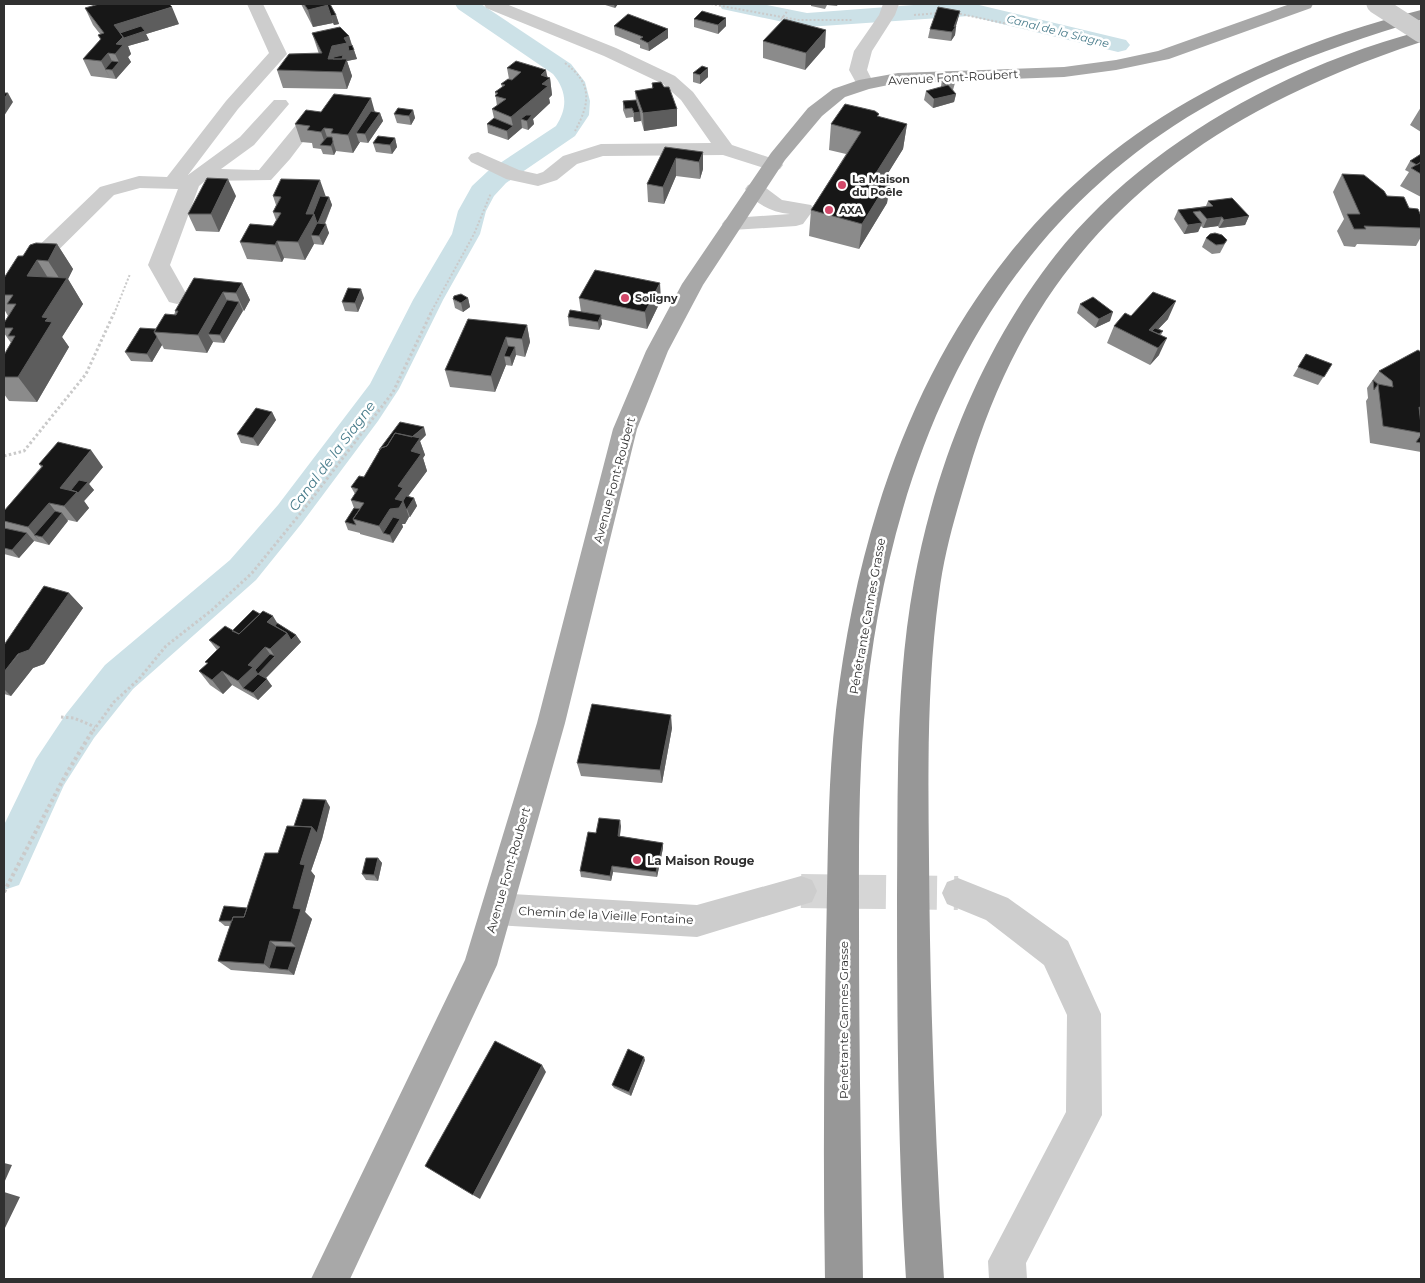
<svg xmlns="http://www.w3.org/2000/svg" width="1425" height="1283" font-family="Montserrat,sans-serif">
  <rect width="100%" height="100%" fill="#fff"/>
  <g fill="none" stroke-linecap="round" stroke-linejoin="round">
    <!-- canal -->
    <path fill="#cce1e7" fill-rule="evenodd" d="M455,4H481L571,64L585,82L590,101L589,115L575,136L506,183L494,196L486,211L480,234L443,300L399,389L378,421L302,523L256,580L133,689L94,738L64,785L19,885L4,890V825L36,759L66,714L105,665L230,560L278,505L370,384L413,300L452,234L458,211L472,186L488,171L556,126C568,108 567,91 553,74L458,9Z
      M719,4H762L807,13L927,4H975L1126,40L1130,45L1126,50L1118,52L969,16L807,27L722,9Z"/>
    <!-- minor-tunnel -->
    <path stroke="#d6d6d6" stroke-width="34" stroke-dasharray="34 17" stroke-linecap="butt" d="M801,891L958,893"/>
    <!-- path-far2 -->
    <path stroke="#cacaca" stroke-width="2" stroke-dasharray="2 2" stroke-linecap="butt" d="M711,4L798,20H853
      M956,13L1092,42
      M914,15L940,13
      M781,20L788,10
      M565,63C593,84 590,103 575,131
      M114,314L130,274
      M430,314L474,234L491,193"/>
    <!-- path-far1 -->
    <path stroke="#cacaca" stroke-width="3" stroke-dasharray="2.5 2.5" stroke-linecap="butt" d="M4,456L24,451L86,374L114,313
      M61,717L74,718L95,727
      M93,731L114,702L139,679L166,646L212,610L252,573L304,509L393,392L431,313"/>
    <!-- path -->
    <path stroke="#cacaca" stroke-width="4" stroke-dasharray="3 3" stroke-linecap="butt" d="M4,892L65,776L93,730"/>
    <!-- minor -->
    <path fill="#cdcdcd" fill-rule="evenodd" d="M247,4H263L287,54L238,109L188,175L240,137L274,100H286L289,104L254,145L221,169L259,170L305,114H319L321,118L290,159L271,180L205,181L199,186L170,265L188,297L185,302L177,304L169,302L148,265L178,189L140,188L114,195L12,296L4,298V279L100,187L139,176L167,177L226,101L269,53Z
      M484,4H506L616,48L675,76L693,92L732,145L780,161L783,165L780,169L773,171L723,155L603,156L577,164L557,180L538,186L506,179L471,162L468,158L471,154L478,152L519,170L537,174L543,172L563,156L601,144L711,143L681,100L663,84L604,56L486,8Z
      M883,4H899L895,15L872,51L867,70L874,84L871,88H859L849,70L854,51L879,15Z
      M755,183L762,185L782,200L811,205L814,209L803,224L796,226L732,230L725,228L722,224L725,220L732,218L790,214C772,212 756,205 745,189L748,185Z
      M801,876L812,880L817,891L812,902L697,937L497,925L486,920L481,909L486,898L497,893L697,905Z
      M958,878L1008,898L1068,941L1101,1014L1102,1115L1026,1263L1027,1279H989L988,1261L1066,1112L1067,1015L1044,965L986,920L947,904L942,893L947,882Z"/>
    <!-- major -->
    <path fill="#a8a8a8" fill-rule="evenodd" d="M1290,4H1313L1311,8L1169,59L1116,70L1064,77L898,83L869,89L845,97L822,116L785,160L703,285L668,351L637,429L565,723L497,965L350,1279H311L465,960L537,723L613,429L646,351L682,284L771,153L808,108L833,89L859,80L898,73L1064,67L1116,60L1158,51Z"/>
    <!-- highway -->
    <path fill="#979797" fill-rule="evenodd" d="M1421,10V20C1350,41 1280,65 1215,101C982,230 887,466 864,720C858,788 859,858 859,927C859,1044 861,1162 863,1279H825C823,1168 824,1056 826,944C828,866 827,788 836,710C866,456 968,220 1203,93C1271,56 1346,29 1421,10Z
      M1421,31V42C1194,117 1037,236 968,473C956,513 944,553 939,594C927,682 928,771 929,859C930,999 935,1139 944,1279H906C898,1152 897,1024 897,897C898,793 895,685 914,582C934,473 976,363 1042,273C1128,153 1280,68 1421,31Z"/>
    <!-- minor-bridge -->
    <path stroke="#cdcdcd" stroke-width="19" d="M1376,4L1421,33"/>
  </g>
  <!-- wall -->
  <path fill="#8b8b8b" d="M301,4H330L336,15L339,24L334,25L333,23L313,27Z
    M602,4H618L615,8Z
    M811,4H838L837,6L827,5L825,9L811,6Z
    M1129,4H1144V5Z
    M85,8L179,24L146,34L149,40L128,46L131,54L128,57L131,62L116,79L91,76L83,59L99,41L100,39L98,35L100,34L93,25Z
    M960,11L956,26L955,35L951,41L928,38L930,29Z
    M694,19L726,26L718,34L694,27Z
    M614,26L668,29V38L649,51L640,48V45L615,35Z
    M312,33L349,36L357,59L347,61L352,76L347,89L283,88L277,70L319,54Z
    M763,41L825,47L805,70L763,58Z
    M507,68L550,78L552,95L549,98L550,103L533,119L534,124L528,130L522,128L508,140L488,133L487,124L494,118L492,109L497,106L495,92L502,87L501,84L509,79Z
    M693,73L708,77L700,84L693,82Z
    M942,78L955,83L953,90L956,94L954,102L933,108L924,100L926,91L941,87Z
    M652,83L664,87L677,109V126L644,131L641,120L634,122L633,117L626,118L623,110V101L636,100L635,91L652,89Z
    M1421,107V132L1410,125Z
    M413,110L415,118L411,125L397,123L394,114Z
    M321,112H375L380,113L383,121L368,143L360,142L353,153L336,151L334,155L323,154L321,149L313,148L312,143L301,142L295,124Z
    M879,114L878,117L907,124L903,149L886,176L891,177L887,203L859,249L809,236L811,210L846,154L829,150L831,124Z
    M395,138L397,147L392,154L376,152L373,143Z
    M665,147L703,152V169L700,179L676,176L664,204L648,202L647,184Z
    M1421,154V197L1400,186L1409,172L1405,170L1410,161Z
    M1342,174L1409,208L1421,216V237L1416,246L1357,244L1355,247L1344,246L1337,231L1344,219L1333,192Z
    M236,196L219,232L196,231L188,214Z
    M273,196L329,197L332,205L325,224L329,233L323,245L314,244L305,260L284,258L282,262L247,259L240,242L273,226L276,220L273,212L276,205Z
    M1208,201L1249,216L1245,225L1219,228L1218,226L1203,228L1201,226L1198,232L1184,234L1174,219L1178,210L1206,206Z
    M1206,238L1227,240L1220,253L1212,254L1202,247Z
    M57,244L73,269L68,279L83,304L62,337L69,347L37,402L9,401L4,394V355L11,343L4,333V323L8,316L4,309V278L23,256Z
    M242,283L250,300L244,311L243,310L224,343L213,342L207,353L164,349L162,345L152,362L131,361L125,352L174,315L175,312V311Z
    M364,298L358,312L345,311L342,302Z
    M468,298L470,307L463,312L455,308L453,299Z
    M579,298L661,300L647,329L601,319L602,324L599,330L569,326L568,317L581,312Z
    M1080,304L1110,321L1095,328L1077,313Z
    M1131,316L1168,319L1158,329L1163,331L1161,335L1159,355L1150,365L1107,343L1114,326Z
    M527,325L530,342L525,357L516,355L512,366L506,365L495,392L450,387L445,370Z
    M1421,352V452L1370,443L1366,401L1368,398L1367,388L1379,371Z
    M1306,354L1332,364L1318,385L1293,376Z
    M272,412L276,420L258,446L241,443L237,434Z
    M426,435L420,441L425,455L423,458L427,471L408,496L414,498L417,506L410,517H409L405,524H402L403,527L393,543L360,534V533L348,530L345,522L354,508L351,500L355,494L351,487L364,477L379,451V450Z
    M39,464L103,467L89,484L94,490L84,501L89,508L77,522L68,520L49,545L34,541L19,558L4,554V511L41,467Z
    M69,593L83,608L44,664L33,668L11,696L4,694V645Z
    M277,623L296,635L301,642L265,679L272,686L258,700L232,685L223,694L210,685L199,671L207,664L205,662L217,650L209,640L232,631Z
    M672,728L662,783L581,776L577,763Z
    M330,807L322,839L311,871L315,876L305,912L312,919L294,975L231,970L218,961L230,926H225L219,921L247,908L294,826Z
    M621,826L620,836L663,843V848L657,877L613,872L611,881L581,877L580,871L596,833Z
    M378,858L382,863L378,881L366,880L362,874Z
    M645,1060L631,1096L614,1088L612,1085Z"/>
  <!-- shaded-wall -->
  <path fill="#5d5d5d" d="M614,4H618L615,8Z
    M328,5L333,23L313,27L308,10Z
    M172,7L179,24L146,34L149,40L128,46L131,54L128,57L131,62L116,79L112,70L105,69L110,78L101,61L108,53L115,67L119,62L115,54L114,25Z
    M960,11L958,19L955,28L956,26L955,35L951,41L952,32Z
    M336,15L339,24L334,25L331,16Z
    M726,18V26L718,34V25Z
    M668,29V38L649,51L648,43Z
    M826,30L825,47L805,70L806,53Z
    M349,36L353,50H354L357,59L347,61L352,76L347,89L342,72L328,59L332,46L344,38Z
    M708,68V77L700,84V75Z
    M546,70L548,80L550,78L552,95L549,98L550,103L533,119L534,124L528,130L527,121L521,119L522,128L508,140L507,131L513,126L511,117L541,75Z
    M8,93L13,102L4,116V99Z
    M956,94L954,102L933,108L934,99Z
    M371,98L376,116L356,133L359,142H360L353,153L348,135Z
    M677,109V126L644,131L643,113Z
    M413,110L415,118L411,125L409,116Z
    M640,112L641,121L634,122V113Z
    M380,113L383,121L368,143L365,134Z
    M907,124L903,149L872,199L876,173Z
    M324,128L330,146H326L321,132Z
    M395,138L397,147L392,154L390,145Z
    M333,142L336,151L334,155L331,146Z
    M703,152V169L700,179L699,162Z
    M676,158V176L664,204L663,187Z
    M891,177L887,203L859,249L862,224Z
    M228,179L236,196L219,232L211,214Z
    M320,180L326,197L317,221L321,232L311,235L314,244L305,260L298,242L306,214Z
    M329,197L332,205L321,232L318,223Z
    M1249,216L1245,225L1219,228L1224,220Z
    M1222,217L1218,226L1203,228L1207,219Z
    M1202,223L1198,232L1184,234L1188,225Z
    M326,224L329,233L323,245L319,236Z
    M277,241L284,258L282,262L275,245Z
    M57,244L73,269L68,279L83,304L62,337L69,347L37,402L18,377L42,317L63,284L48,261Z
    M37,260L53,286L27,276Z
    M242,283L250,300L244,311L236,293Z
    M660,283L661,300L647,329L645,312Z
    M361,289L364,298L358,312L355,303Z
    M223,292L231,309L208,334L213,342L207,353L198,335Z
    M468,298L470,307L463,312L461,303Z
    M1176,301L1168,319L1148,340L1149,330Z
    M239,302L243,311L224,343L220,335Z
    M1113,312L1110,321L1095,328L1099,319Z
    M601,315L602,324L599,330L598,322Z
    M527,325L530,342L525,357L522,339Z
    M157,337L162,345L152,362L147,354Z
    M506,337L510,354L504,356L506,365L495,392L491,376Z
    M1167,338L1159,355L1150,365L1158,348Z
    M515,347L516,355L512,366L510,357Z
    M272,412L276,420L258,446L253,438Z
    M424,427L426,435L420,441L425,455L423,458L427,471L407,498L406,508L409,517L405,524H402L403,527L393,543L390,535L383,533L379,526L395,499L405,443Z
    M91,450L103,467L89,484L94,490L84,501L89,508L77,522L64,506L60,488Z
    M414,498L417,506L410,517L407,509Z
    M49,503L59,516L62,513L68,521L49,545L42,537L34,535L41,543L28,527Z
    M27,533L34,541L19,558L12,550Z
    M69,593L83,608L44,664L33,668L11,696L4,689V672Z
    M273,616L282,631L249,649L268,618Z
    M287,633L296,635L301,642L263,681L243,688L238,681L248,665L265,647L273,658L275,657L270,649Z
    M222,671L232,685L223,694L212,680Z
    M267,679L272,686L258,700L253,693Z
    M671,715L672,728L662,783L660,770Z
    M326,800L330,807L322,839L311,871L315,876L305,912L312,919L301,952L291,942L293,908L300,864L312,827Z
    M620,820L621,826L619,842L618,836Z
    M663,843V848L657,877L656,872Z
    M378,858L382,863L378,881L374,875Z
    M612,866L613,872L611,881L610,876Z
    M270,941L282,951L269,968L264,964Z
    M296,947L301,952L294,975L288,970Z
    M644,1057L645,1060L631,1096L629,1092Z
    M542,1065L546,1072L480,1199L473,1195Z
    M4,1163L12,1165L4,1183Z
    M4,1192L20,1197L4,1230Z"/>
  <!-- building -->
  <path fill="#171717" stroke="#5d5d5d" d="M99,4H169L172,7L114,25L123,37L116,44L123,45L115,54L108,53L101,61L83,59L101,39L98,35L104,33L85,8Z
    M304,4H327L328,5L308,10Z
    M327,4H330L336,15L331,16Z
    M938,7L960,11L954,27L956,26L952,32L930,29Z
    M702,11L726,18L718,25L694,19Z
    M628,14L668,29L648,43L640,39L643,37L614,26Z
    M784,19L826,30L806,53L763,41Z
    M141,26L145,31L124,38L120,33Z
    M340,27L349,36L344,38L347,43L332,46L328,59H347L342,72L277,70L289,54L322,53L312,33Z
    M352,45L354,50L349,51L348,46Z
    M343,55L342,59H333L334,57Z
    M112,61L119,62L112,70L105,69Z
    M516,61L546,70L541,75L550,78L542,84L548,86L511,117L492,109L506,99L495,96L498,93L495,92L505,85L501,84L508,79L512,80L521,72L507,68Z
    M702,66L708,68L700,75L693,73Z
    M942,78H953L955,83L944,84Z
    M661,82L664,87H669L677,109L643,113L635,91L653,88L652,83Z
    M948,85L956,94L934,99L926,91Z
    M4,93H8L4,99Z
    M334,94L371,98L348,135L331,133L333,129L324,128L321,132L307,130L310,126L295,124L306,110L321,112Z
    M636,100L640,112L634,113L632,108L625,109L623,101Z
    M845,104L875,111L879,114L877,116L907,124L876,173L891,177L862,224L811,210L861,132L831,124Z
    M398,108L413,110L409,116L394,114Z
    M371,111L380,113L365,134L356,133Z
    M526,115H532L527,121L521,119Z
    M494,118L513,126L507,131L487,124Z
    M378,136L395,138L390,145L373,143Z
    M327,137H332L333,142L331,146L320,145Z
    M665,147L703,152L699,162L676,158L663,187L647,184Z
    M1421,154V162L1417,165L1410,161Z
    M1421,162V174L1411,168Z
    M1342,174L1364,175L1384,191L1387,196L1404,197L1409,208L1418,209L1421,216V228L1364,226L1366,229H1354L1347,214H1360Z
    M207,178L228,179L211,214H188Z
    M281,179L320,180L306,214H314L298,242L277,241L275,245L240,242L250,224L273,226L281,213L273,212L281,197L273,196Z
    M320,196L329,197L318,223H317L314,214H313Z
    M1232,198L1249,216L1224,220L1222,217L1207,219L1200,211L1193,212L1202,223L1188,225L1178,210L1213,206L1208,201Z
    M317,223L326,224L319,236L311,235Z
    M1215,233L1222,235L1227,240L1224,244L1216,245L1206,238L1210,234Z
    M36,243L57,244L48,261L37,260L27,276L67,278L42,317L48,318L45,321L52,322L18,377H4V355L15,336H8L13,328H4V323L16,304H7L13,295H4V278L18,256H23L30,245Z
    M595,270L660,283L645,312L579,298Z
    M194,278L242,283L236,293L223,292L198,335L154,332L165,314L176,315L178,311H175Z
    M348,288L361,289L355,303L342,302Z
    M1153,292L1176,301L1149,330L1167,338L1158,348L1114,326L1125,313L1131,316Z
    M461,294L468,298L461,303L453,299L454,296Z
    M1093,297L1113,312L1099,319L1080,304Z
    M227,300L239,302L220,335L208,334Z
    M570,310L601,315L598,322L568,317Z
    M468,319L527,325L522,339L506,337L491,376L445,370Z
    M140,328L156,329L154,332L157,337L147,354L125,352Z
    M1155,328L1163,331L1159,334L1152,331Z
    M508,346L515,347L510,357L504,356Z
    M1418,350L1421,352V408L1419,407L1421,425V433L1383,426L1378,384L1393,387L1392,381L1379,371Z
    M1306,354L1332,364L1324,377L1298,367Z
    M1373,380L1379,385L1378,384L1374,390Z
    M256,408L272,412L253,438L237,434Z
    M400,422L424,427L412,437L395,433L387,446L381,448L380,450H379Z
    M395,433L420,438L411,451L421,454L398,486L403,488L395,499L403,501L399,508L390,509L379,526L353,519L364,503L351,500L358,489L351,487L359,476L364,477L381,448L387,446Z
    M1421,435V443L1416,442Z
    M58,442L91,450L60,488L77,492L64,506L49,503L28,527L4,521V511L43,466L39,464Z
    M79,480L88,482L78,493L77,492L71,490Z
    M406,496L414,498L407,509H406L403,501Z
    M354,508L360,509L353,519L356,525L345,522Z
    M55,511L62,513L42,537L34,535Z
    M393,517L400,519L390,535L383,533Z
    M4,528L27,533L12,550L4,548Z
    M44,586L69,593L29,650L18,654L4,672V645Z
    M253,610L260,614L239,634L232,631Z
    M263,611L273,616L267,622L287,633L270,649L265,647L248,665L253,667L238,681L222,671L212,680L199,671L208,663L205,662L220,647L209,640L225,626L239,634Z
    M277,623L296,635L291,640L287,633L275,626Z
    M270,654L275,656L258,674L255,670Z
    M258,674L267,679L253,693L243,688Z
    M592,704L671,715L660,770L577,763Z
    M303,799L326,800L317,833L312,827L294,826Z
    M599,818L620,820L618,836L663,843L656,872L612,866L610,876L580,871L588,832L596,833Z
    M287,826L312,827L300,864L305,865L293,908L301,909L291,942L270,941L264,964L218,961L233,917H244L265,853H278Z
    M366,858H378L374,875L362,874Z
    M224,906L247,908L244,917H233L232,921H219Z
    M276,946L296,947L288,970L269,968Z
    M495,1041L542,1065L473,1195L425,1166Z
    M628,1049L644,1057L629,1092L612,1085Z"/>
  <!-- markers -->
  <g fill="#d24869" stroke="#fff" stroke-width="2">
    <circle cx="842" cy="185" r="5"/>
    <circle cx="829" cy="210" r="5"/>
    <circle cx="625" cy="298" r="5"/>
    <circle cx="637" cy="860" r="5"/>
  </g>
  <g text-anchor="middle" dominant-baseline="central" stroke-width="5" stroke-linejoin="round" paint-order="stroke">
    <!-- far-water labels -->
    <g font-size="11" font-style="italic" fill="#477b8a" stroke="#fff">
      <text transform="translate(1058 31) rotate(14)">Canal de la Siagne</text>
    </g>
    <!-- far-poi labels -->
    <g font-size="11" font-weight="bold" fill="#303030" stroke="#fff" text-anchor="start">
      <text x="852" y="179">La Maison<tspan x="852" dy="13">du Poêle</tspan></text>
      <text x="839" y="210">AXA</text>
      <text x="635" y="298">Soligny</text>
    </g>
    <!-- street labels -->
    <g font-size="12" fill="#303030" stroke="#fff">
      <text transform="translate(953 77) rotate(-3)">Avenue Font-Roubert</text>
      <text transform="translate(614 480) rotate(-75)">Avenue Font-Roubert</text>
      <text transform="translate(867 616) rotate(-80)">Pénétrante Cannes Grasse</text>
      <text transform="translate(508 870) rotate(-74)">Avenue Font-Roubert</text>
      <text transform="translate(606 915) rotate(3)">Chemin de la Vieille Fontaine</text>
      <text transform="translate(843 1020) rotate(-90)">Pénétrante Cannes Grasse</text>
    </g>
    <!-- poi labels -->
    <g font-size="12" font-weight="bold" fill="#303030" stroke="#fff" text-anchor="start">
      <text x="647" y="860">La Maison Rouge</text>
    </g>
    <!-- water labels -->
    <g font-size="14" font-style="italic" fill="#477b8a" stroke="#fff">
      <text transform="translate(332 456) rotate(-53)">Canal de la Siagne</text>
    </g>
  </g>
  <!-- border -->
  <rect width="1425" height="1283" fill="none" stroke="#303030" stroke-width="10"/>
</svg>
